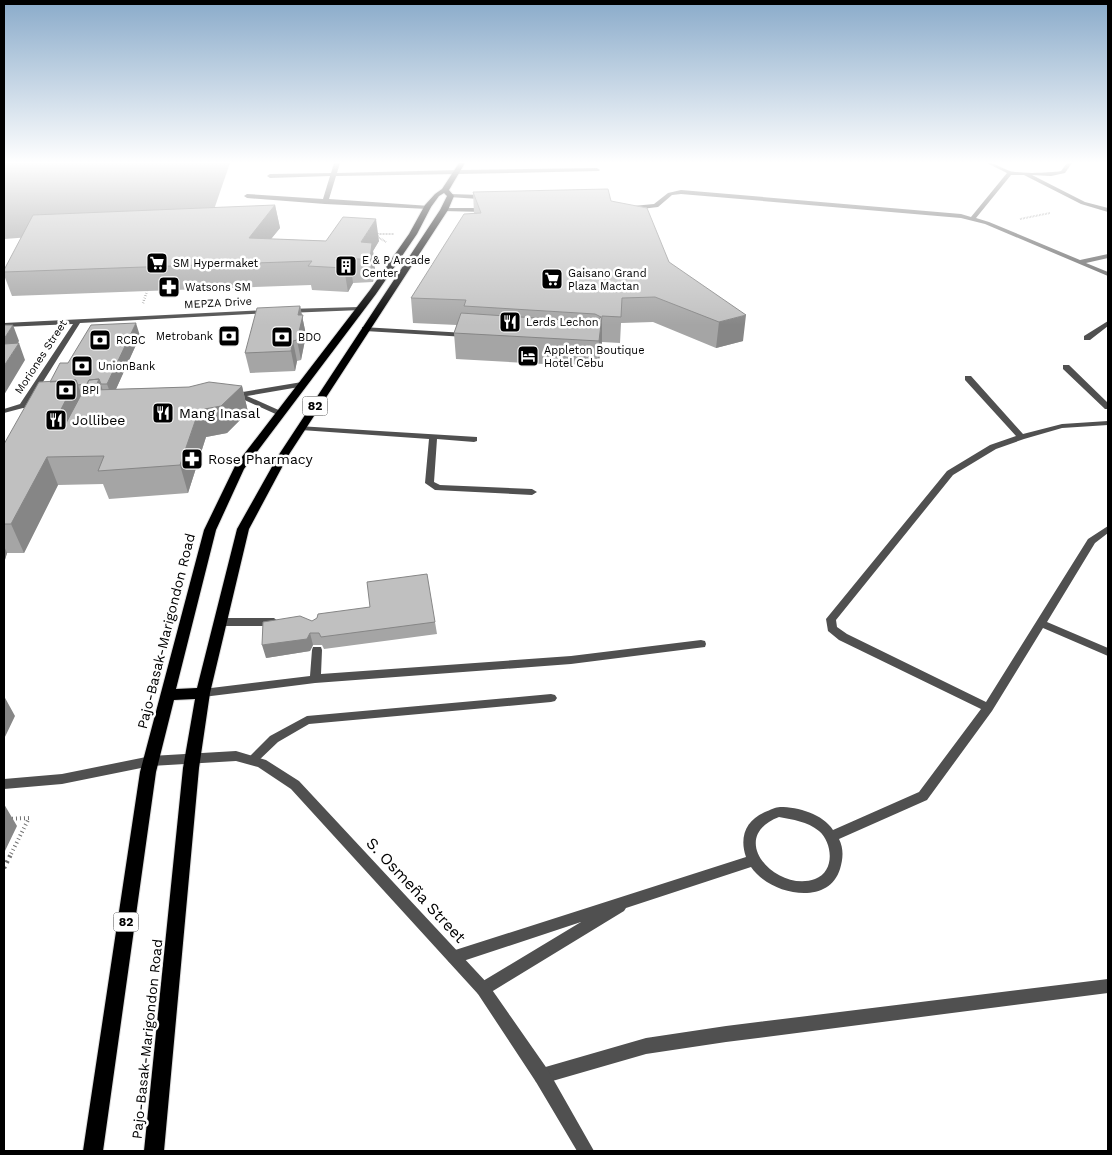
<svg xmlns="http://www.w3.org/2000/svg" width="1112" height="1155" font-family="'Work Sans',sans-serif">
  <rect width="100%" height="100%" fill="#fff"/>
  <!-- water -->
  <path fill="#9e9e9e" d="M4,163H230L209,224L4,239Z"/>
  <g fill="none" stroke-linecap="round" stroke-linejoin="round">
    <!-- primary casing -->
    <g stroke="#dbdbdb" stroke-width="2">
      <path id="primary" d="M459,163H465L449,190L454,196L448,210L288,456L249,529L210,693L199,768L164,1151H144L183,768L195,699L174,700L156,772L103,1151H83L140,772L204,530L235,466L370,290L409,234L425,205L435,194L442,189ZM444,193L447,196L440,210L278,456L237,529L197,688L176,689L216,530L244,469L376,294L417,234L431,207L439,196Z"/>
    </g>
    <!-- path-far3 -->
    <path stroke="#727272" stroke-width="2" stroke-dasharray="0.5 1" stroke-linecap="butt" d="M1020,219L1050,213
      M386,242L376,236L379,234H394"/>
    <!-- path-far2 -->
    <path stroke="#727272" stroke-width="2.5" stroke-dasharray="0.5 2" stroke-linecap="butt" d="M143,303L147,291"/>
    <!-- path-far1 -->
    <path stroke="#727272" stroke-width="4" stroke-dasharray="1 3" stroke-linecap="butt" d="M4,819L29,818L10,856"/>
    <!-- path -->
    <path stroke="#727272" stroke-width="4.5" stroke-dasharray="2 4" stroke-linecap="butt" d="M4,868L11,854"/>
    <!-- service -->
    <path fill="#505050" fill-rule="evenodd" d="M597,168L600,170L599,171L458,174L455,172L458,170Z
      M451,194L481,195L487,200L484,202L479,199L449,197L448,196Z
      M1108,321V326L1090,340H1084V336Z
      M362,327L466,333L470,335L466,337L365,331H362Z
      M220,618H274L279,622L274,626H220L215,622Z
      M701,640L705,641L706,644L705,647L571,664L315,683L203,697L199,696L197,693L199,690L203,689L310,676L312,650L313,647H321L322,650L321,674L571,656Z
      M551,694L555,695L557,698L555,701L551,702L309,724L278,742L256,763L252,765L248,763L246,760L270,736L307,716Z
      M151,756L155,758L157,761L155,764L151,766L62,784L4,789V779L62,774Z
      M1108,979V993L726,1042L646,1054L542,1084L536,1082L534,1076L536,1070L542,1068L646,1038L726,1026Z"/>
    <!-- minor -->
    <path fill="#505050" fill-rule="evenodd" d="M334,163H340L337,173L458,170L461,172L458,174L336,176L329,199L430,206L431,207L428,209L325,204L247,198L244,196L247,194L323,199L330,176L270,178L267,176L270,174L331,173Z
      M987,163C996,163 1001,168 1010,171C1020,174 1050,173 1061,171L1067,163H1072L1065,173L1051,176L1032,175L1085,202L1108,208V212L1081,204L1024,175H1011L976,218L989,222L1080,260L1108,254V258L1086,263L1108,272V276L985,224L961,218L681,194L672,195L658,207L633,210L630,208L633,206L654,204L668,193L681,190L961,214L971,217L1007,173Z
      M444,208H486L489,210L486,212L442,211L441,210Z
      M359,307L361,308V310L287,313L284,311L287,309Z
      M268,310L271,312L270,313L80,323L29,404H40V408H23L4,413V409L20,404L73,324L4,327V323Z
      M1063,365H1069L1108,403V409H1105L1063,369Z
      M965,376H971L1023,434L1062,424L1108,421V425L1062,428L1024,439L996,449L953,475L836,620L837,627L847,634L986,702L1088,539L1108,526V533L1095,543L1047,622L1108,648V656L1043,628L992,711L927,800L839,839C844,849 843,859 840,869C828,908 769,894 751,867L626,908L624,911L488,994L483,996L478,994L476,989L478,984L581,922L454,964L449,962L447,957L449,952L746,857C739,837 746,820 765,812C770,810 776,807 780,807C798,807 823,814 833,830L919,792L981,709L839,640L828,631L826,619L947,471L990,445L1016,436L965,380ZM779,817C793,820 807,821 819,831C833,843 835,872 815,879C777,893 725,838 779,817Z
      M302,382L306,384L305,386L247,396L283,412L284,414L280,416L238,397L231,398L227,396L231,394Z
      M298,426L477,437V441L474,442L437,439L434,482L440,485L532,489L537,492L532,495L435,490L425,483L429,439L301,430H298Z"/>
    <!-- tertiary -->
    <path fill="#505050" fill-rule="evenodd" d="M236,751L266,760L299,781L488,984L548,1070L594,1151H577L536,1082L478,994L291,789L258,767L236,761L151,766L147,764L145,761L147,758L151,756Z"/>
    <!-- primary -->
    <use href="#primary" fill="#000" fill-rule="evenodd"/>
  </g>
  <!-- wall -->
  <path fill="#a5a5a5" d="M473,192L611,201L743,341L716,348L653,322L621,323L620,343L602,342L598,367L456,359L454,333L457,325L413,323L411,298L474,213Z
    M275,205L280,228L271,239L326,241H379L373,251L375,266L373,282L353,283L348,292L312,290L311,285L12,296L4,275V270Z
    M300,306L306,335L301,360L297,361L295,371L250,373L245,353Z
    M140,336L116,389L242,386L248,412L227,433L206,437L188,493L109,499L103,484L58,485L24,553H7L4,563V444L50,382L68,363Z
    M312,621L435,622L437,634L324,649L322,645H313L310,651L266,658Z"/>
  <!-- shaded-wall -->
  <path fill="#868686" d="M275,205L280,228L253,261L249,238Z
    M376,219L379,241L373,251L375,266L373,282L370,259L361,242Z
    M350,259L353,283L348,292L344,268Z
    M300,306L306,335L301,360L297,340L298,315Z
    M746,315L743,341L716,348L719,322Z
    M602,316V342L598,367L599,341Z
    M136,323L140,336L112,398L107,384Z
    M13,325L19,341L7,361L4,354V339Z
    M293,341L297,361L295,371L291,351Z
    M19,343L25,360L4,395V366Z
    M99,379L108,406L94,390Z
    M76,380L86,407L65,448L55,421Z
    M242,386L248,412L227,433L206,437L188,493L180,465L199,410Z
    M47,457L58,485L24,553L11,524Z
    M4,546L7,553L4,563Z
    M310,633L313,645L310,651L266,658L262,645Z
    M4,696L15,716L4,739Z
    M4,804L17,826L4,853Z"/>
  <!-- building -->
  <path fill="#c0c0c0" stroke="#868686" d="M608,189L611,201L647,208L669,262L746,315L719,322L655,297L622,298L621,317L602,316L599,341L454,333L461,313L595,322L601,317L595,314L464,306L466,300L411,298L464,214L481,213L473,192Z
    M275,205L249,238L326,241L343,217L376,219L361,242L372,243L370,259H350L344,268L308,266L312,261L4,272V270L33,215Z
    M300,306L298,315H303L297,340L293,341L291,351L245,353L257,308Z
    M136,323L107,384H101L99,379L89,380L87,384L78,385L76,380L50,382L60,363H68L91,325Z
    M4,325H13L4,339Z
    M19,343L4,366V344Z
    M99,379L94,390L189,387L209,382L242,386L221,406L199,410L180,465L98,471L104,456L47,457L11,524H4V444L39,382L76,380L55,421L57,426L65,425L89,380Z
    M427,574L435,622L321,637L319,633H310L307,639L262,645L263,622L300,616L312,621L317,618L318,614L370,607L367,582Z"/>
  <!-- sky -->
  <linearGradient id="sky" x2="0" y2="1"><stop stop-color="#8aabca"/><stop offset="0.5" stop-color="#fff"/><stop offset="1" stop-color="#fff" stop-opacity="0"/></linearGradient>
  <rect width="1112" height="325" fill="url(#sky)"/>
  <!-- icons -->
  <defs>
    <g id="supermarket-square" transform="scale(1.125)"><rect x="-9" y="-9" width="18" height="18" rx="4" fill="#000" stroke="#fff"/><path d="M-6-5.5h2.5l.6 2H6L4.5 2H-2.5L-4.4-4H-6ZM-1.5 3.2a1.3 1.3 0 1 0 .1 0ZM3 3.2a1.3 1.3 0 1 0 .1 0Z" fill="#fff"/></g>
    <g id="building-square" transform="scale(1.125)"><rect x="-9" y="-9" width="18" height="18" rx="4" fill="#000" stroke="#fff"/><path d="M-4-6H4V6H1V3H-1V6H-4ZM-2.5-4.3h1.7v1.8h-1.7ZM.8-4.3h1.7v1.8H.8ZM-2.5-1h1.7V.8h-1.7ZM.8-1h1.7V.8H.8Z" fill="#fff"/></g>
    <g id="pharmacy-square" transform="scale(1.125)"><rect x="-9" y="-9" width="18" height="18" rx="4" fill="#000" stroke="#fff"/><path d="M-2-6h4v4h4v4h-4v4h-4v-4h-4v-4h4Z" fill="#fff"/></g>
    <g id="restaurant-square" transform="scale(1.125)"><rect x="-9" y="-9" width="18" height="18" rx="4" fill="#000" stroke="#fff"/><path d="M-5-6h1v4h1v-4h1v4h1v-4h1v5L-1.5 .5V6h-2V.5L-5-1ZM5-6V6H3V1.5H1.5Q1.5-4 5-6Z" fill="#fff"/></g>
    <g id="bank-square" transform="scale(1.125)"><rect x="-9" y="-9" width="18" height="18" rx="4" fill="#000" stroke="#fff"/><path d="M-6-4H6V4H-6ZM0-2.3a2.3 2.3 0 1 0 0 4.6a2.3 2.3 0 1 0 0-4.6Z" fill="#fff"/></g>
    <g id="hotel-square" transform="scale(1.125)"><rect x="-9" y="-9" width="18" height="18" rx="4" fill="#000" stroke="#fff"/><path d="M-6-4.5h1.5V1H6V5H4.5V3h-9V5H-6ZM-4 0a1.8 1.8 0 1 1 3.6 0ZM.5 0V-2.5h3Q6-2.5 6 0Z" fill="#fff"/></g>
  </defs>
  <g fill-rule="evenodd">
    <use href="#supermarket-square" x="157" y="263"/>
    <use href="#building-square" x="346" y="266"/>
    <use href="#supermarket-square" x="552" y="279"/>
    <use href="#pharmacy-square" x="169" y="287"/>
    <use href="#restaurant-square" x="510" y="322"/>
    <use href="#bank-square" x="229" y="336"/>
    <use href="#bank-square" x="282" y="337"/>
    <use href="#bank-square" x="100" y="340"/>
    <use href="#hotel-square" x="528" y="356"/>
    <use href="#bank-square" x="82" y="366"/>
    <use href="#bank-square" x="66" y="390"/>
    <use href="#restaurant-square" x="163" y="413"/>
    <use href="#restaurant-square" x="56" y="420"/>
    <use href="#pharmacy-square" x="192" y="459"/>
  </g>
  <g text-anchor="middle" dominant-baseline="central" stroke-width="5" stroke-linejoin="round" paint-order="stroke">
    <!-- far-poi labels -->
    <g font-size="11" fill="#000" stroke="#fff" text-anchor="start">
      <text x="362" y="260">E &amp; P Arcade<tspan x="362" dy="13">Center</tspan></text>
      <text x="173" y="263">SM Hypermaket</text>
      <text x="568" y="273">Gaisano Grand<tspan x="568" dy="13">Plaza Mactan</tspan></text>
      <text x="185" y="287">Watsons SM</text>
      <text x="526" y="322">Lerds Lechon</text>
      <text x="213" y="336" text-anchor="end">Metrobank</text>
      <text x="298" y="337">BDO</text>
      <text x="116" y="340">RCBC</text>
      <text x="544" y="350">Appleton Boutique<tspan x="544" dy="13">Hotel Cebu</tspan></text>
      <text x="98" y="366">UnionBank</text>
      <text x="82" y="390">BPI</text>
    </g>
    <!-- far-street labels -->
    <g font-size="11" fill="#000" stroke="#fff">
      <text transform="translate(218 303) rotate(-3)">MEPZA Drive</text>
      <text transform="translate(41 357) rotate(-57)">Moriones Street</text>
    </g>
    <!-- shield labels -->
    <g fill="#fff" stroke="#4c4c4c" stroke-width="1">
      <rect x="302.5" y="396.5" width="25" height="19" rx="4"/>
      <rect x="113.5" y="912.5" width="25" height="19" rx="4"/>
    </g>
    <g font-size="12" font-weight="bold" fill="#000">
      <text x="315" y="406">82</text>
      <text x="126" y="922">82</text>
    </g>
    <!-- poi labels -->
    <g font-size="14" fill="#000" stroke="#fff" text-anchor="start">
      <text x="179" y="413">Mang Inasal</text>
      <text x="72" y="420">Jollibee</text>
      <text x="208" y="459">Rose Pharmacy</text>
    </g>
    <!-- street labels -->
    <g font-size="14" fill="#000" stroke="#fff">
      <text transform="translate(166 631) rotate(-76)">Pajo-Basak-Marigondon Road</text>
      <text transform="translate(147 1039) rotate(-84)">Pajo-Basak-Marigondon Road</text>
    </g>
    <!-- near-street labels -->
    <g font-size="16" fill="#000" stroke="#fff">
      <text transform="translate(416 890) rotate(47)">S. Osmeña Street</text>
    </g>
  </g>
  <!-- border -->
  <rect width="1112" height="1155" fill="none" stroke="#000000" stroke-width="10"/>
</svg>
